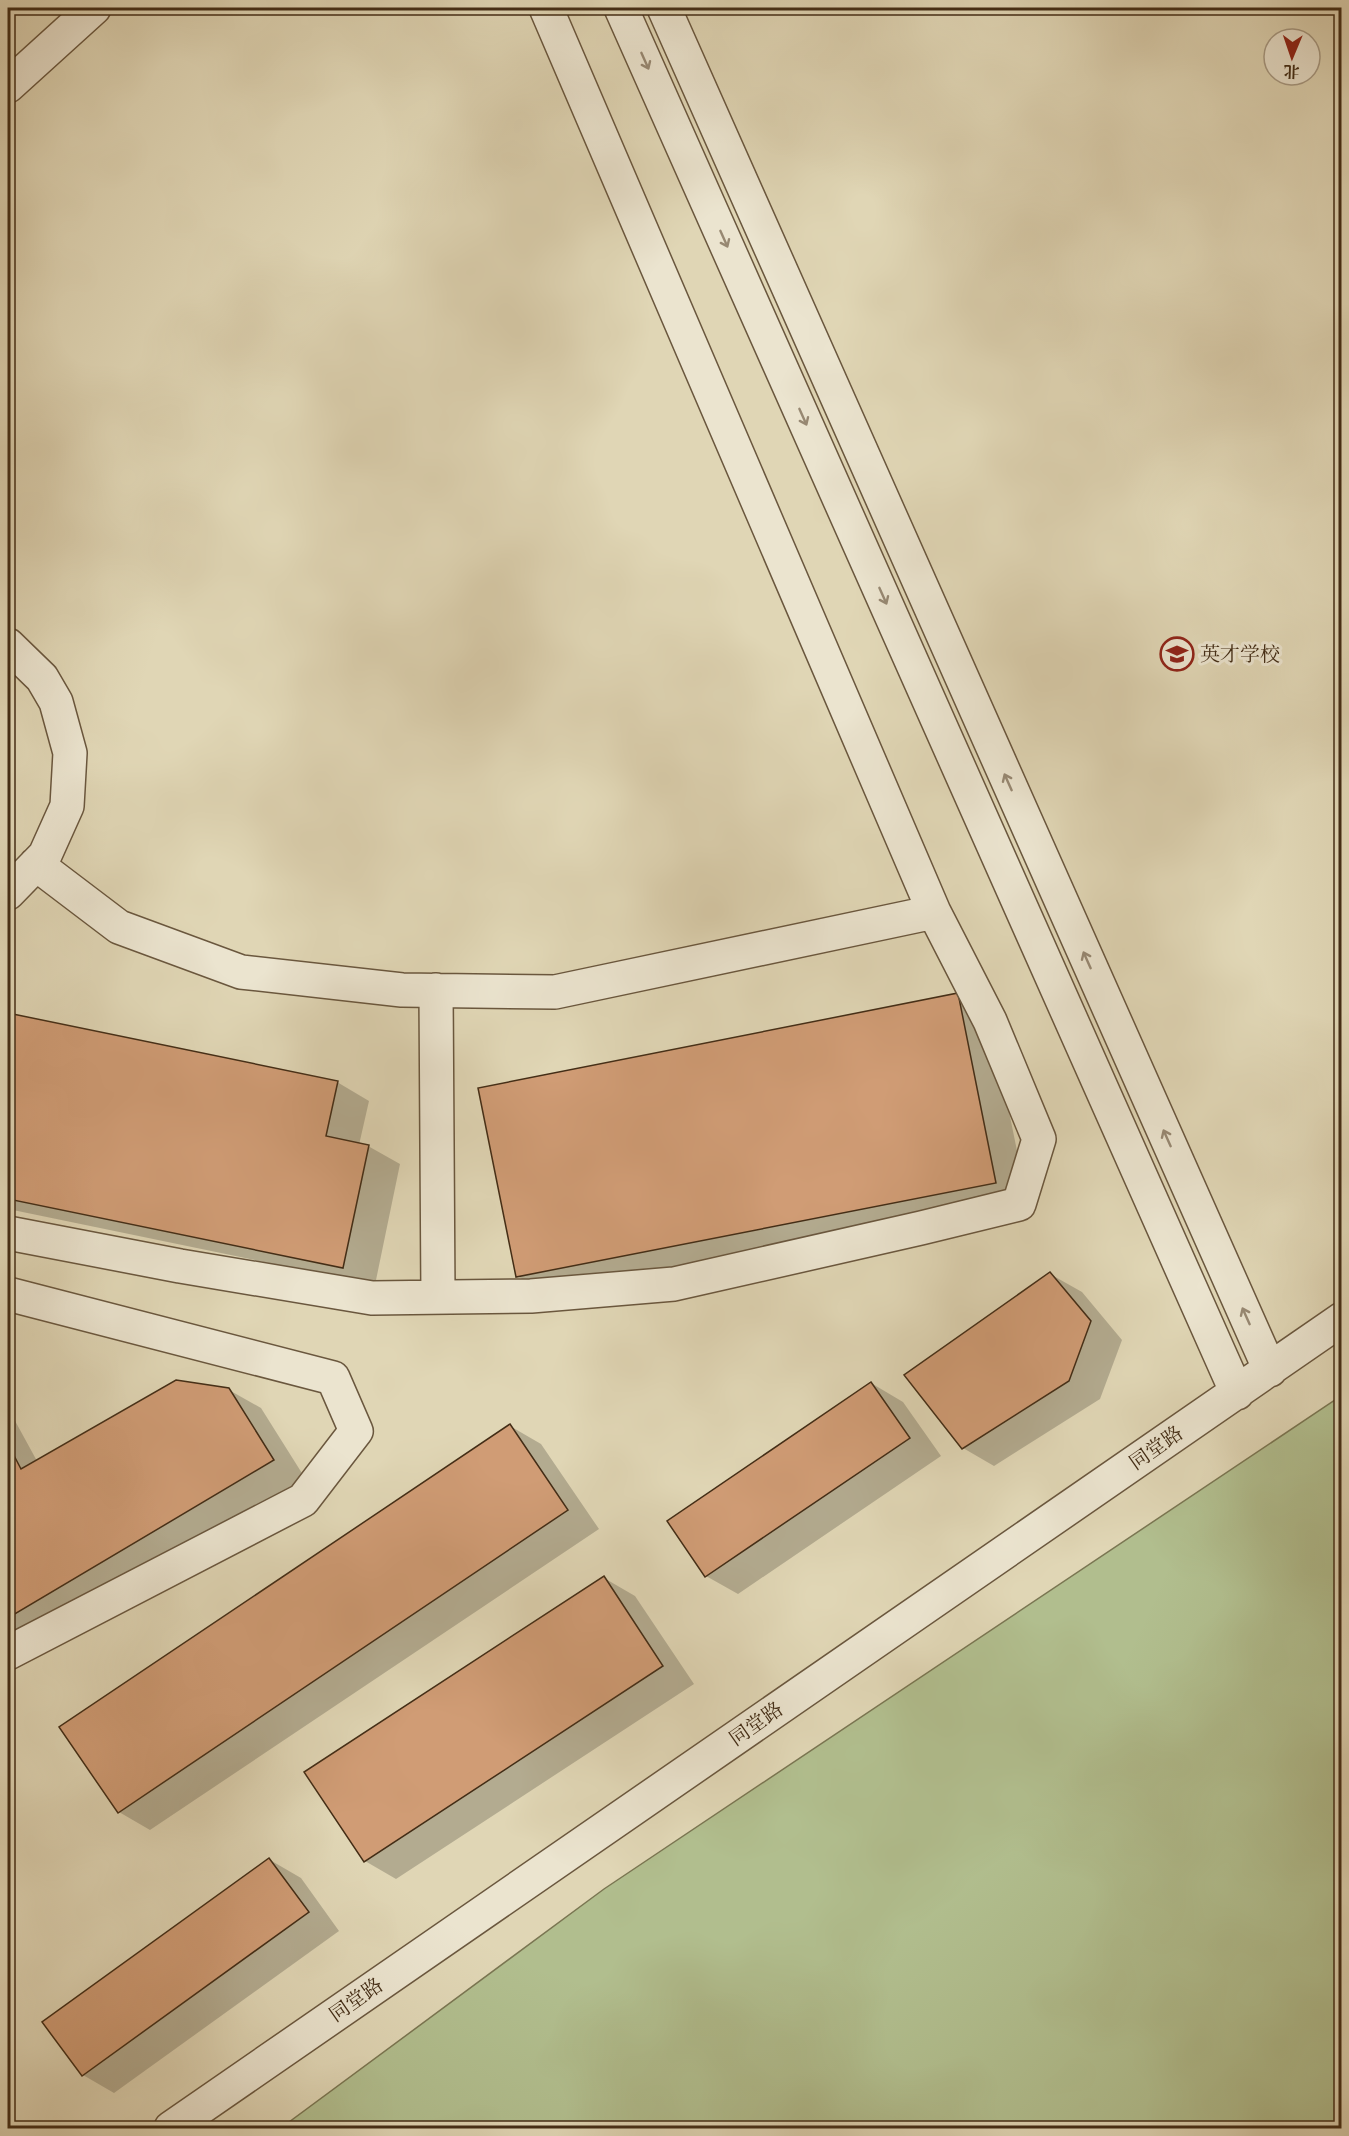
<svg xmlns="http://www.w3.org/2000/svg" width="1349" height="2136" font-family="'IM FELL Double Pica','Noto Serif SC',serif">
  <rect width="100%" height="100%" fill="#e0d6b5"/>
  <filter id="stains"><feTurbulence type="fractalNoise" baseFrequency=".00333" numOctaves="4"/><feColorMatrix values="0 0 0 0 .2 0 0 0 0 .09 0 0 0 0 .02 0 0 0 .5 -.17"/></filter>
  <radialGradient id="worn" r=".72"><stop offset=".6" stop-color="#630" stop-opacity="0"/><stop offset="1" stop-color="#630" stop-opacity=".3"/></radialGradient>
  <!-- green -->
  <path fill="#b1be8e" stroke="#7a7652" stroke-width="1.5" d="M1341,1396V2128H281L604,1889Z"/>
  <!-- shadow -->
  <path fill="#0003" d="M958,995L989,1013L1027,1200L549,1295L517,1276Z
    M8,1015L337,1082L369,1101L359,1145L368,1146L400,1164L375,1285L8,1209Z
    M1050,1274L1082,1292L1122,1340L1100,1399L994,1466L963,1448Z
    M871,1383L903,1402L941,1456L738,1594L706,1576L669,1522Z
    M229,1390L261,1408L305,1478L8,1653V1408L37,1461Z
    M510,1426L541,1444L599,1529L150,1830L119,1812Z
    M604,1578L635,1596L694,1684L396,1879L365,1861Z
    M270,1860L301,1878L339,1931L114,2093L83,2075Z"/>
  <!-- building -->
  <path fill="#d09c75" stroke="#432d16" stroke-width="1.5" d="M958,993L996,1183L516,1277L478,1088Z
    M8,1013L338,1081L326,1136L369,1145L343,1268L8,1199Z
    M1050,1272L1091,1321L1069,1381L962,1449L904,1375Z
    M176,1380L229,1388L274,1460L8,1618V1444L21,1469Z
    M871,1382L910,1438L705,1577L667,1521Z
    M510,1424L568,1510L118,1813L59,1727Z
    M604,1576L663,1666L364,1862L304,1772Z
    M269,1858L309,1912L82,2076L42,2022Z"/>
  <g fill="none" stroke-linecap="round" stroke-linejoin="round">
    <!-- minor casing -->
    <g stroke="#6a573e" stroke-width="36">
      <path id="minor" d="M546,8L934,912
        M621,8L1237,1393
        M664,8L1270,1370
        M8,86L94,8
        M8,645L42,678L56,702L70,753L67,806L45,855L8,893
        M436,990L438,1297
        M8,1233L180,1266L372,1298L531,1296L674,1284L921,1228L1019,1204L1039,1139L990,1021L934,912L555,992L402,990L241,972L119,927L36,864
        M8,1294L333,1378L356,1431L303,1500L8,1653
        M171,2128L1342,1319"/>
    </g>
    <!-- minor -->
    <use href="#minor" stroke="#ebe4cf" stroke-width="33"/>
  </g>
  <!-- one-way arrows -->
  <defs><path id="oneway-shaft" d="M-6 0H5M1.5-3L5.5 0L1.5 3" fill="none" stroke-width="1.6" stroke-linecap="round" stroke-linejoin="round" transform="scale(1.5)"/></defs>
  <g stroke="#978872">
    <use href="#oneway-shaft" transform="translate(645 61) rotate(66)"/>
    <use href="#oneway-shaft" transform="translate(724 239) rotate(66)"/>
    <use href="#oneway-shaft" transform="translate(803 417) rotate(66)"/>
    <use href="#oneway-shaft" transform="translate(883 596) rotate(66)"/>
    <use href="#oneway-shaft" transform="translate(1008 782) rotate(-114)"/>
    <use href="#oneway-shaft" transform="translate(1087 960) rotate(-114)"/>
    <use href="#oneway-shaft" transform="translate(1167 1138) rotate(-114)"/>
    <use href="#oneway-shaft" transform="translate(1246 1316) rotate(-114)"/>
  </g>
  <!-- icons -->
  <defs>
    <g id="school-ring" transform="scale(1.725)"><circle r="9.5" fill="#ebe4cf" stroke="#8f2418" stroke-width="1.5"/><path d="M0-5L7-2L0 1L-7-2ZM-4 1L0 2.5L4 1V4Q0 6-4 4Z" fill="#8f2418"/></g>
  </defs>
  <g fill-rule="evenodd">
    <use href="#school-ring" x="1177" y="654"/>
  </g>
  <g text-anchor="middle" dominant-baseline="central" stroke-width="6" stroke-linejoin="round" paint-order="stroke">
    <!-- poi labels -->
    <g font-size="20" fill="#432d16" stroke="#ebe4cf" text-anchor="start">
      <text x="1200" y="654">英才学校</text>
    </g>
    <!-- street labels -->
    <g font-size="20" fill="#432d16" stroke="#ebe4cf">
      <text transform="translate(1156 1448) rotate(-35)">同堂路</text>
      <text transform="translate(756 1724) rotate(-35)">同堂路</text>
      <text transform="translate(356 2000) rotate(-35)">同堂路</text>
    </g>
  </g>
  <!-- margin -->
  <rect width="1349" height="2136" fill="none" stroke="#e0d6b5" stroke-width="30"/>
  <rect x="9" y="9" width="1331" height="2118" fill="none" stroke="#432d16" stroke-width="3"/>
  <rect x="15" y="15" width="1319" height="2106" fill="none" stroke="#432d16" stroke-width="1.5"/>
  <!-- north arrow -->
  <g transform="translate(1292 57) rotate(182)"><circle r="28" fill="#ebe4cf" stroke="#a89b85" stroke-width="1.5"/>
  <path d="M0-4.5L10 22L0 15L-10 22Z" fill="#8f2418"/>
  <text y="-9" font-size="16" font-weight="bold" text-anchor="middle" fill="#432d16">北</text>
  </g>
  <rect width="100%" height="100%" filter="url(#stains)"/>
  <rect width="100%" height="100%" fill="url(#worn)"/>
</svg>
